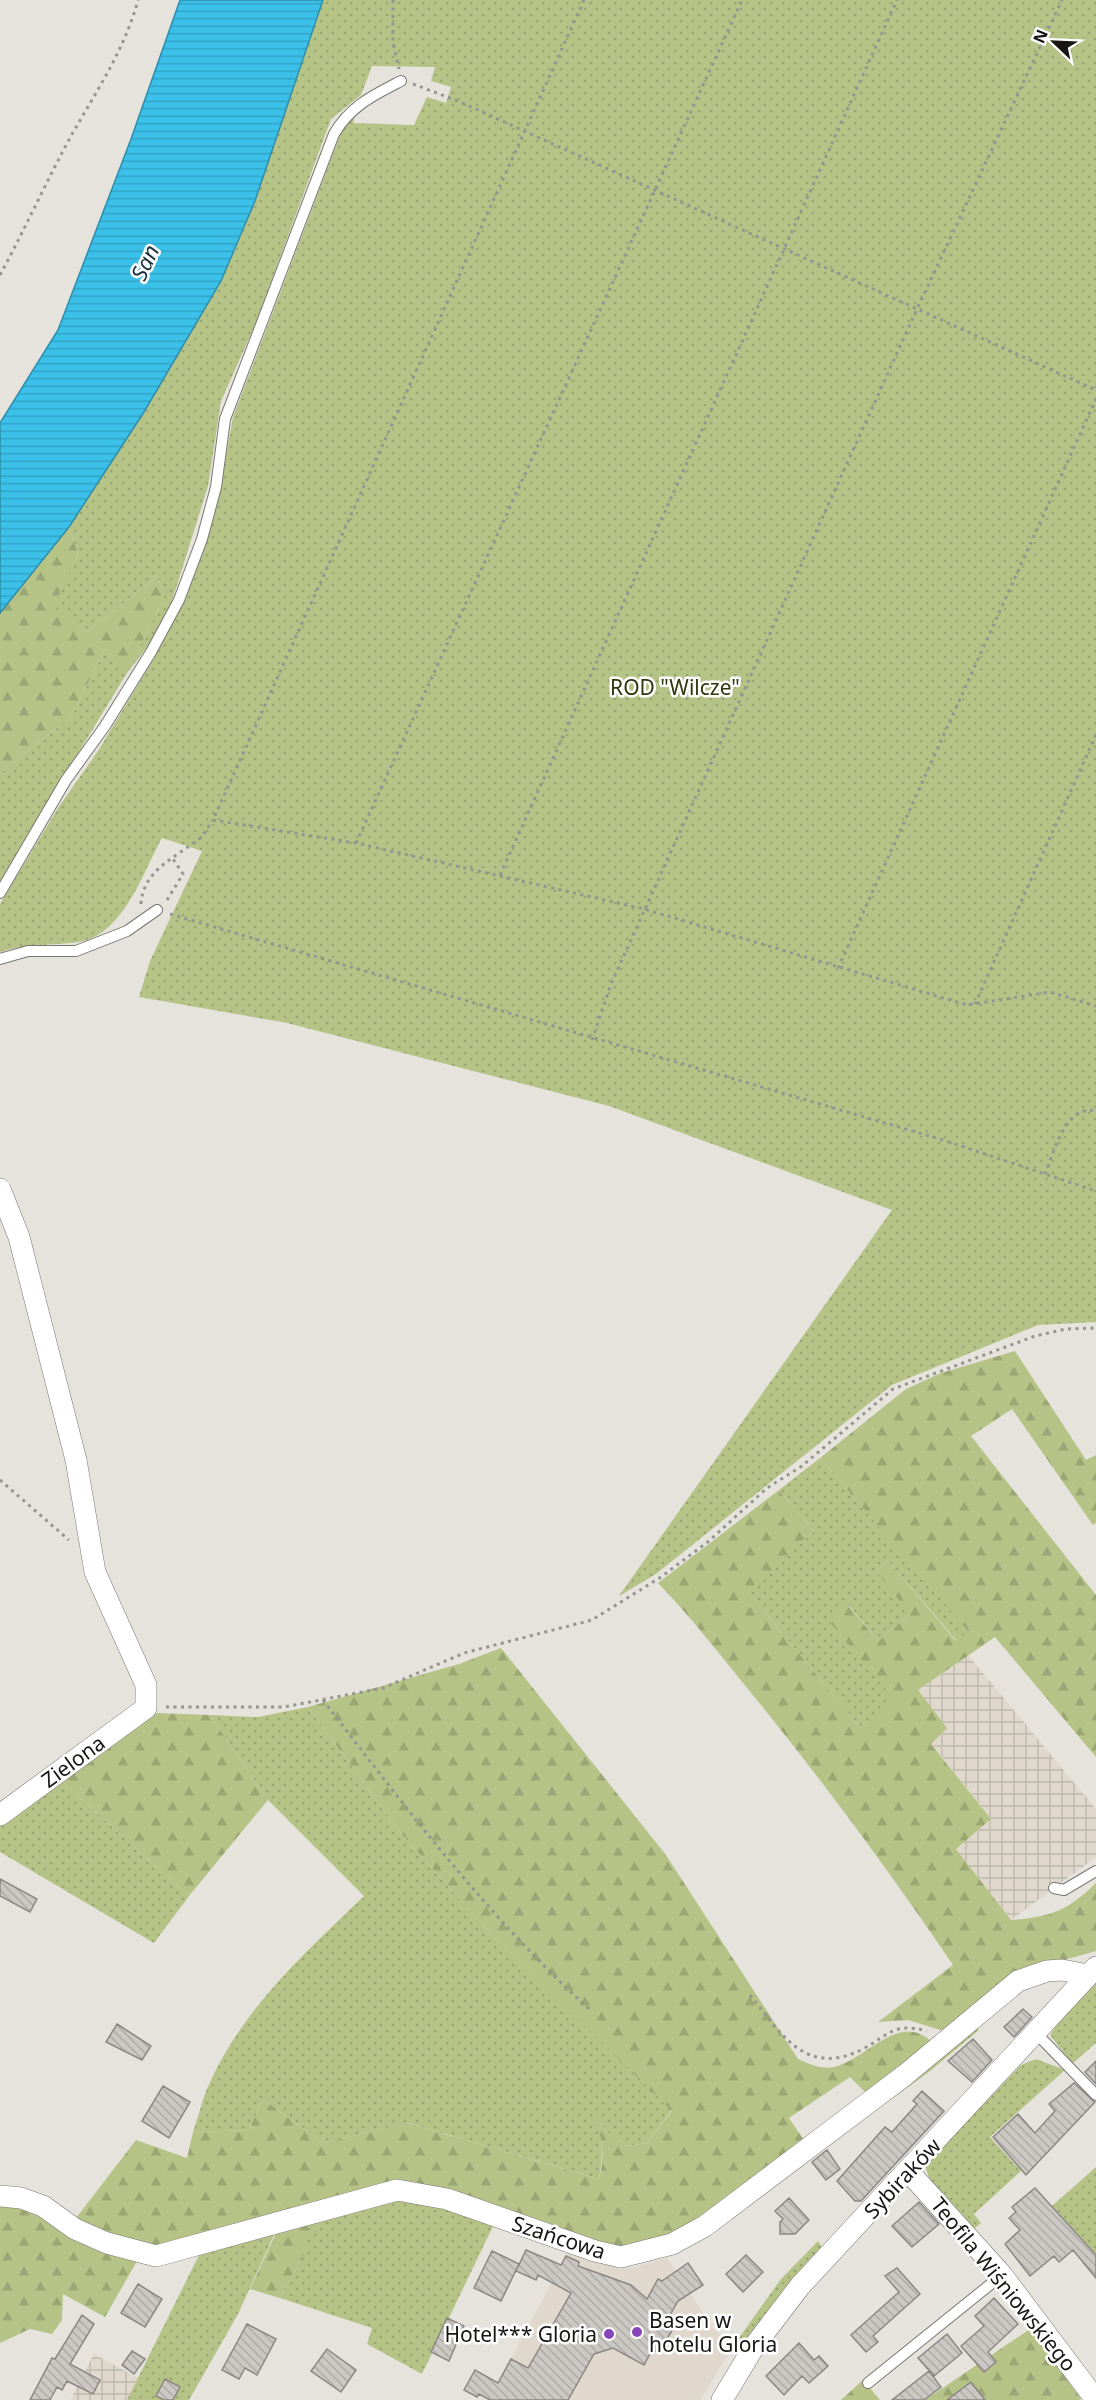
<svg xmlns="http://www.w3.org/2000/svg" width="1096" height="2400" font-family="'Noto Sans',sans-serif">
  <defs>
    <pattern id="industrial-grid" width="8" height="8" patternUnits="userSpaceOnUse" patternTransform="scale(1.5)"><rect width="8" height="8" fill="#e0d8cc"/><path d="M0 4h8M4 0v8" fill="none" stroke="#bfb9ae"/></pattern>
    <pattern id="green-dots" width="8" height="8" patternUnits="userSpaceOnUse" patternTransform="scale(1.5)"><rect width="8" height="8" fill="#b5c386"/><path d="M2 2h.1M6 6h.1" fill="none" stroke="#9ba773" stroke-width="1.8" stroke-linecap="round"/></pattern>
    <pattern id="forest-firs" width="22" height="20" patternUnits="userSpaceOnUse" patternTransform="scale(1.5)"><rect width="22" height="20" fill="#b5c386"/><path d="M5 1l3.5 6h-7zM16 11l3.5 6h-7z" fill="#9ba773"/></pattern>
    <pattern id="water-rules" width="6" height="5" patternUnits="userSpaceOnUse" patternTransform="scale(1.5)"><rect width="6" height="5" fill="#3ac0e9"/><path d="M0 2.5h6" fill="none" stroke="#32a4c7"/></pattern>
    <pattern id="building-back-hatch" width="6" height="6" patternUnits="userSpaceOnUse" patternTransform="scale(1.5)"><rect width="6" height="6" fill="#cbc7c2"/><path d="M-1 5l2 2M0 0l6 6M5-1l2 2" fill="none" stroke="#aeaaa6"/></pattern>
  </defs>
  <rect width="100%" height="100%" fill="#e6e3dd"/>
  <!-- built -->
  <path fill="#e0d8cc" d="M569,2250L620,2268H630L667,2258L713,2328L734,2345L700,2400H489Z"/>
  <!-- industrial -->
  <path fill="url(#industrial-grid)" d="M968,1655L1096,1809V1857L1011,1920L956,1849L991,1819L931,1743L918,1690Z
    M94,2354L138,2378L127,2400H70Z"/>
  <!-- green -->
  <path fill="url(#green-dots)" d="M323,0H1096V1322L1038,1325L892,1385L656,1574L619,1596L892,1210L609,1106L287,1023L139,997L150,961L202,851L162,838C143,872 123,936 78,942C51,946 26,943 0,952V904L58,808L98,751L153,660L186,597L217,504L233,417L344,125L356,112L353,123L414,125L427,97L446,103L451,87L431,81L435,67L372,66L361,95L331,119L256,323L221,401L208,486L173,598L155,637L127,673L0,881V773L71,717L105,649L127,672L164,598L158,576L87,632L52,607L78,554L69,527L144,412L221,281L246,224Z
    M820,1458L970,1632L956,1640L888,1561L876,1571L911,1613L878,1641L847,1603L896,1702L860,1727L747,1591L814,1531L779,1490Z
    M308,1707L400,1832L487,1930L672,2110L647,2143L628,2146L611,2136L595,2118C604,2140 603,2156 599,2179L408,2123L323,2143L263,2099L249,2130L193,2132C199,2115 203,2096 211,2080C246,2005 306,1952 364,1896L268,1800L210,1715L258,1717Z
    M57,1777L189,1896L154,1943L0,1852V1823Z
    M1096,1977V2043L1072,2064L1050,2035L1072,2002Z
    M974,2025L979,2030L930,2071L860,2122Z
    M1036,2059L1065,2070L990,2137L1021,2171L974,2214L981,2223L974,2229L929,2178L925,2165L1021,2065Z
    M1096,2167V2255L1052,2206Z
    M406,2198L494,2224L422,2374L367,2344L372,2328L280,2298L303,2256L275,2233L238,2314L189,2400H127L202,2249Z
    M818,2241L822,2247L742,2351L734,2345L781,2279Z"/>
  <!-- forest -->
  <path fill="url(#forest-firs)" d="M69,527L78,554L53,607L87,632L158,576L164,598L127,673L105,649L71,717L0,773V613Z
    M1015,1351L1086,1460L1096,1455V1523L1093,1525L1012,1409L971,1436L1096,1595V1757L995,1637L918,1690L947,1728L931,1744L991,1819L956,1849L1011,1920C1051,1917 1067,1911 1096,1883V1951L1046,1965L947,2032L908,2020L878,2022L953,1965C890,1872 823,1781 752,1694C721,1656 692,1618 658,1583L779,1490L814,1531L748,1592L860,1727L895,1701L829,1621L846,1603L878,1641L910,1614L876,1571L888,1561L955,1640L969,1632L820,1458L906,1389L941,1373Z
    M501,1648L666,1855L798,2059C809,2064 822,2070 834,2067C870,2058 899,2009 934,2044L869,2096L850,2077L789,2118L808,2146L655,2245L621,2253L429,2189L166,2251L73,2222L136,2140L187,2158L193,2132L249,2130L263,2099L323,2143L407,2123L599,2179C605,2156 603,2138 594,2117L611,2136L628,2146L647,2143L672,2111L487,1930L400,1832L308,1707L459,1664Z
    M156,1713L210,1715L268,1800L189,1896L57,1777L135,1720Z
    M0,2204L29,2211L93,2249L137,2261L105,2317L63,2294L62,2320L52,2334L30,2329L0,2343Z
    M311,2221L303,2256L280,2298L250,2289L276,2233Z
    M1030,2329L1081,2399L1079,2400H925Z
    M863,2380L880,2400H841Z"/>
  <!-- water -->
  <path fill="url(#water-rules)" stroke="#308da9" stroke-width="1.5" d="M180,0H323L255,201L221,281L144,412L69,527L0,613V423L58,330L131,139Z"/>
  <!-- building -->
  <path fill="url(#building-back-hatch)" stroke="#8b8783" stroke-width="1.5" d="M0,1879L37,1899L30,1912L0,1896Z
    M1023,2009L1032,2017L1014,2037L1004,2027Z
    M117,2024L151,2046L142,2060L106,2042Z
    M973,2039L992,2060L972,2082L948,2061Z
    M1096,2061V2084L1085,2072Z
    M1074,2083L1095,2102L1026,2175L993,2137L1018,2114L1035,2133L1055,2111L1049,2104Z
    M163,2086L190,2102L169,2138L142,2121Z
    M922,2091L944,2111L861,2201H855L837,2181L885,2127L892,2132L917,2104L913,2101Z
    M827,2150L840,2169L826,2180L812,2162Z
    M1035,2188L1096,2255V2278L1073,2250L1059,2262L1054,2256L1030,2276L1005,2244L1020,2230L1009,2218L1016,2212L1012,2207Z
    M789,2198L809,2220L795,2234H780V2222L783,2219L775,2211Z
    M919,2202L939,2224L912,2247L892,2226Z
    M526,2250L561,2265L566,2256L579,2262L578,2266L631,2285L647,2299L658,2279L662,2281L688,2263L703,2285L678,2301L666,2322L673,2329L660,2350L651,2352L644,2365L613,2348L594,2354L568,2400H490L479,2394L477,2397L464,2390L475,2370L498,2383L511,2359L528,2368L571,2293L538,2275L536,2280L516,2271Z
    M492,2251L519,2264L501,2301L474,2288Z
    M746,2255L763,2272L743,2292L726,2274Z
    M897,2268L920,2294L873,2336L878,2342L866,2352L851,2335L899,2292L885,2276Z
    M138,2284L162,2299L145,2327L121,2313Z
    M994,2298L1018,2324L988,2352L996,2362L984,2372L961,2346L984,2326L975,2316Z
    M82,2315L94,2324L70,2364L100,2380L93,2394L67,2381L62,2390L57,2387L50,2400H30L52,2358L55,2359Z
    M447,2318L464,2326L449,2361L431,2352Z
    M247,2324L276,2339L257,2375L245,2368L239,2379L222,2370Z
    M947,2334L962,2353L934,2376L918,2358Z
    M799,2343L814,2360L819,2356L828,2366L809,2383L802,2376L784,2395L766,2376Z
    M327,2349L356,2370L341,2392L311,2371Z
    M132,2351L145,2359L134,2374L122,2365Z
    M929,2371L941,2387L924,2400H892Z
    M165,2379L180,2387L173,2400H164L156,2396Z
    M971,2382L985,2400H947Z"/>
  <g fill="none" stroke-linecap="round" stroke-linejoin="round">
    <!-- service casing -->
    <g stroke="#7a7772" stroke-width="12">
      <path id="service" d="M0,893L66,780L105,726L151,652L179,600L202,539L216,487L225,419L334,134C350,106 374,95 401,81
        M0,959L28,951H76L127,931L157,910
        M1054,1888L1064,1890L1096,1871
        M1036,2033L1096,2095
        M868,2383L1002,2275"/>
    </g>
    <!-- minor casing -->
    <g stroke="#7a7772" stroke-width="22">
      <path id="minor" d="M0,1189L19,1237L76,1460L95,1572L146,1685V1708L0,1815
        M908,2171L1002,2275L1096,2400
        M0,2196L21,2198L43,2206L75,2229L107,2243L156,2256L397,2190L447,2199L595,2251L621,2257L672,2244L705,2226L905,2075L1018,1981L1047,1971L1062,1970L1088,1975
        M722,2400L755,2345L800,2286L1096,1967"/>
    </g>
    <!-- path -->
    <path stroke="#969490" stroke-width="3" stroke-dasharray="3 4.5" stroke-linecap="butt" d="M393,0V42L399,69
      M584,0L213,820L356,843L644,909L967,1005L1050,992L1096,1006
      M413,84L458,101L1096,390
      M0,275C25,229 46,182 71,136C96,92 125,49 138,0
      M356,843L742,0
      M500,875L897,0
      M167,900L183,874L171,856
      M141,904C143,870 175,858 199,839C204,835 208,826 213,820
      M170,914L943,1140L1096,1191
      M838,968L1096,399
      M975,1004L1096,735
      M592,1040L611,984L917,309L1062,0
      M1045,1174C1054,1153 1065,1104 1096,1111
      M0,1480L69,1540
      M323,1700C406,1808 488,1917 589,2009
      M166,1707H284L383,1688L464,1653L592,1620L661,1577L709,1541L767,1488L802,1466L893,1389L1035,1336L1066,1329L1096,1328
      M750,1995C781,2034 806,2078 863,2049C889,2035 893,2022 927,2031"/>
    <!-- service -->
    <use href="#service" stroke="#fff" stroke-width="10"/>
    <!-- minor -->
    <use href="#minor" stroke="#fff" stroke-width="21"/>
  </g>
  <!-- markers -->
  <g fill="#8845ba" stroke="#fff" stroke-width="2">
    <circle cx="637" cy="2332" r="6"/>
    <circle cx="609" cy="2334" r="6"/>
  </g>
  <g text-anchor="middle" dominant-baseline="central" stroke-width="5" stroke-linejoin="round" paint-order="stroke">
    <!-- park labels -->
    <g font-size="21" fill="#2f370d" stroke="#fff">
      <text x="675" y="687">ROD "Wilcze"</text>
    </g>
    <!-- street labels -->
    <g font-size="21" fill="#171614" stroke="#fff">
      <text transform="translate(73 1761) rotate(-36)">Zielona</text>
      <text transform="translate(902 2178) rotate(-47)">Sybiraków</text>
      <text transform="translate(559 2237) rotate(18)">Szańcowa</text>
      <text transform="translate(1004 2284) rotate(51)">Teofila Wiśniowskiego</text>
    </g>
    <!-- poi labels -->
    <g font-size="21" fill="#171614" stroke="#fff" text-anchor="start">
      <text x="649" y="2320">Basen w<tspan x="649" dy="24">hotelu Gloria</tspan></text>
      <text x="597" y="2334" text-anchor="end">Hotel*** Gloria</text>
    </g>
    <!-- water labels -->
    <g font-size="22" font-style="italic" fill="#1d333b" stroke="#fff">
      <text transform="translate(144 262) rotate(-65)">San</text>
    </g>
  </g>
  <!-- north arrow -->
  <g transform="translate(1054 42) rotate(293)" stroke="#ffffff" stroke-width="4.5" paint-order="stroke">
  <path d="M0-4.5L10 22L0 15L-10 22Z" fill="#171614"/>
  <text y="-9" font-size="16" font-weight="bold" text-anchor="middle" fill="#171614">N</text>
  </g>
</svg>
